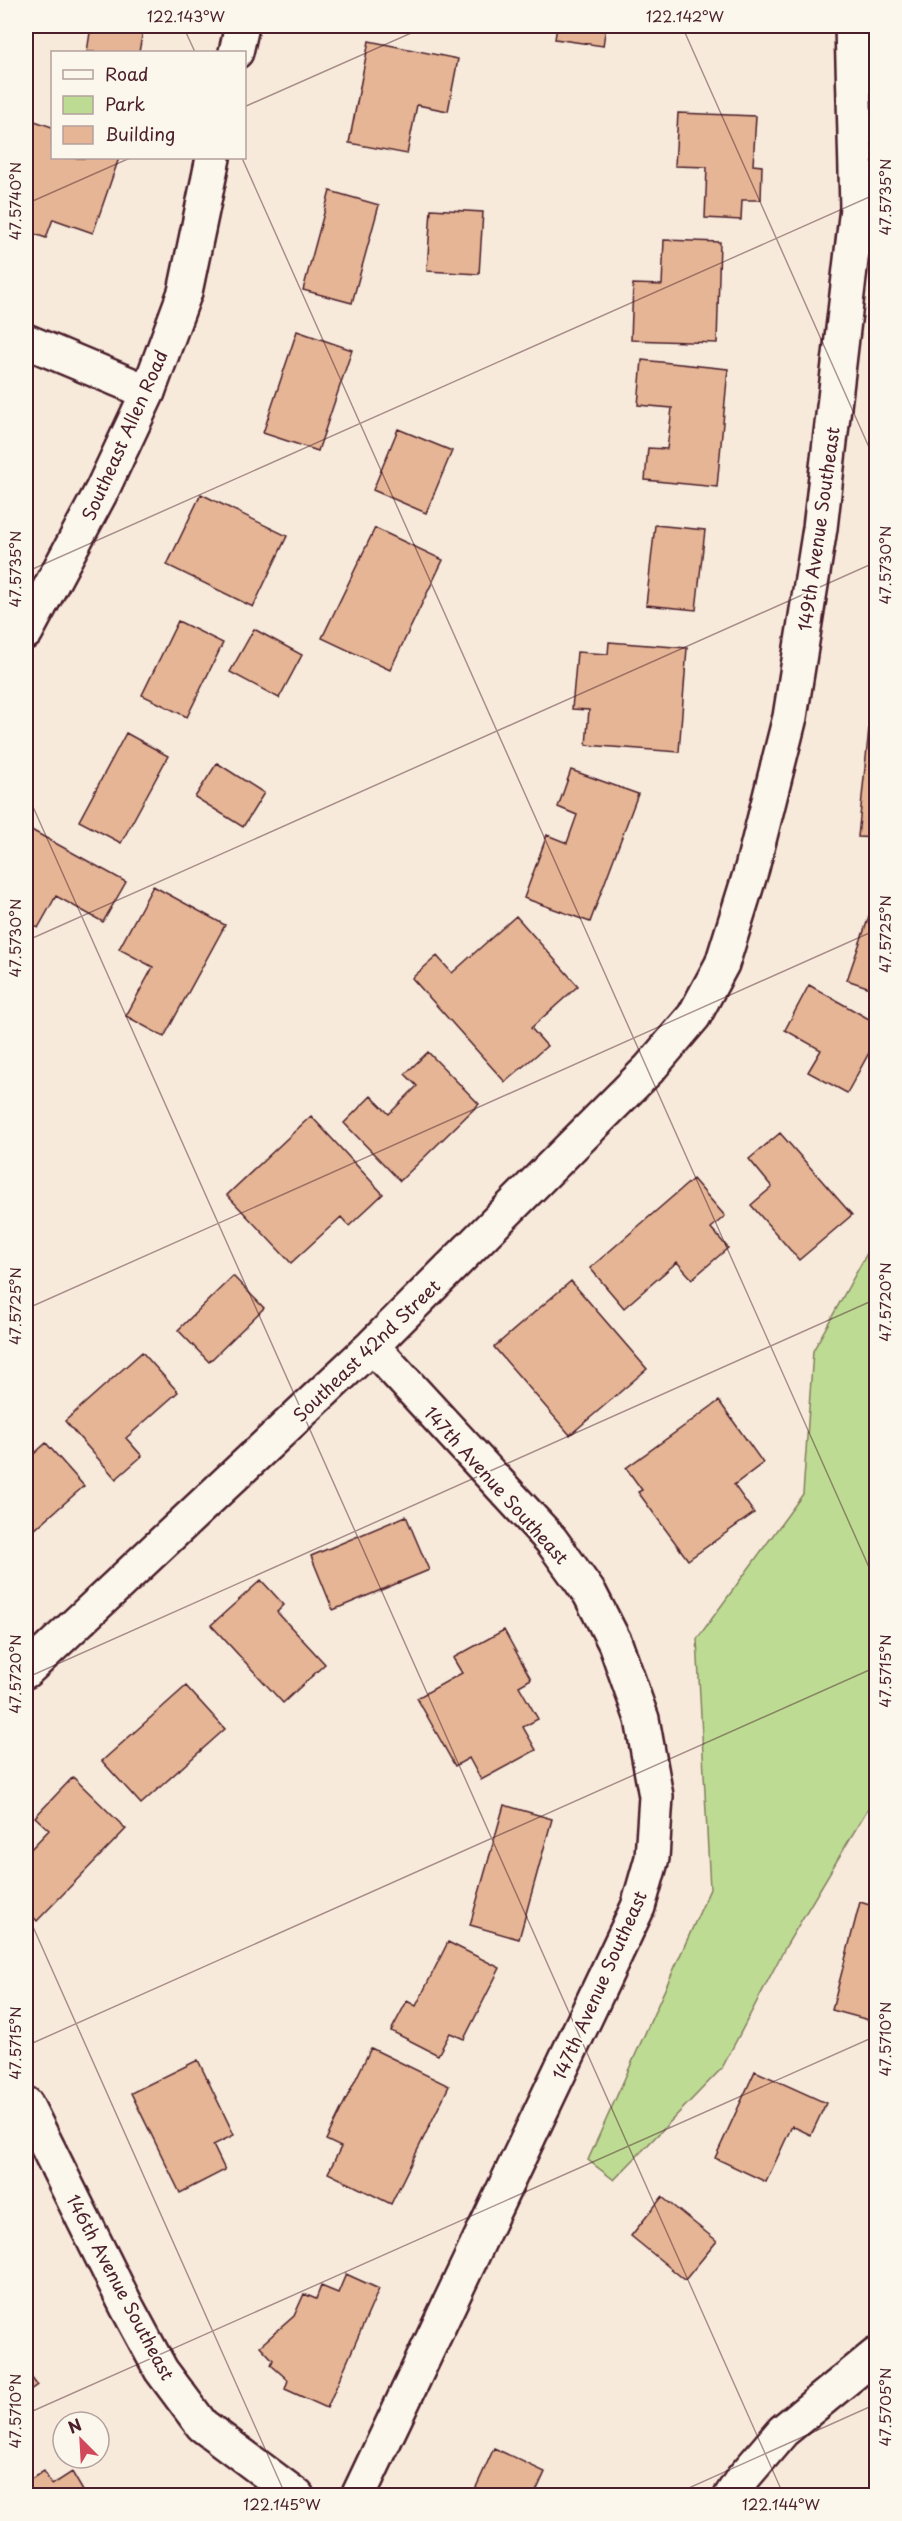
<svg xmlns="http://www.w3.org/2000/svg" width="902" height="2521" font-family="'Playpen Sans',sans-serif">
  <rect width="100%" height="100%" fill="#f7eadb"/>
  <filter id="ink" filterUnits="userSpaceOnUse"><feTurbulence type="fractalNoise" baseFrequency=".0167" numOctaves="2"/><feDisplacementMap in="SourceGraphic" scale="12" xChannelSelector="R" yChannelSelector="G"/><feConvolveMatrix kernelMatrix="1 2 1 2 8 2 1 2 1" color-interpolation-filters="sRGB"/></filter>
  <g filter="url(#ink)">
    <!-- green -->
    <path fill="#bddb93" stroke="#847d5f" stroke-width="1.5" d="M876,1237V1795L786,1946L722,2068L614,2180L588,2160L710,1889L697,1639L803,1494L813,1351Z"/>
    <!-- building -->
    <path fill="#e5b595" stroke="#4a1f2b" stroke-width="1.5" d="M91,26H144L139,52H87Z
      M557,26H606L603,46L555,39Z
      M369,41L458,59L448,111L417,105L407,154L349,143Z
      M678,113L756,116L753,165L762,166L761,200H742L741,220L705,218L707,167L675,166Z
      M26,118L52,127V158H119L93,233L53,219L46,238L26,231Z
      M330,191L379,205L352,303L303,290Z
      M431,209L483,212L479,274L427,271Z
      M664,240L720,242L717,343L631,340L633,284L662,285Z
      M297,331L352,350L318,451L263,433Z
      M642,360L728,369L717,487L645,480L648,448L667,449L672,408L638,405Z
      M398,429L452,451L426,513L373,490Z
      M201,494L287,536L253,607L167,565Z
      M655,525L705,530L696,610L646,605Z
      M375,528L443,560L390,670L322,638Z
      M178,621L223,643L187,717L142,695Z
      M254,629L302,655L279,698L230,672Z
      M609,642L687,648L679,752L586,745L589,710L572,709L577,652L608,654Z
      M870,718H876V838L858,837Z
      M126,733L168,756L121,843L79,821Z
      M217,763L264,793L243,827L195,797Z
      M571,770L638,794L590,922L524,898L547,835L567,843L577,815L558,807Z
      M26,827L126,882L103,922L56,896L38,928L26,921Z
      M153,886L225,925L164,1037L126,1016L153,967L119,949Z
      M876,896V990L847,980Z
      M516,916L578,986L531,1028L547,1046L505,1082L412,978L437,956L452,973Z
      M809,985L876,1023V1040L847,1093L808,1072L821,1050L785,1030Z
      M428,1052L479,1104L400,1181L344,1123L371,1096L389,1114L417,1086L405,1074Z
      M311,1116L383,1194L349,1226L341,1217L291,1263L227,1195Z
      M780,1133L852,1215L799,1260L751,1205L772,1187L749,1159Z
      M693,1179L725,1216L711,1228L728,1248L692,1279L677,1262L624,1308L590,1268Z
      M233,1276L264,1308L209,1362L178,1330Z
      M571,1281L647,1369L570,1435L494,1347Z
      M142,1352L178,1392L126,1438L142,1456L116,1479L65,1421Z
      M719,1401L763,1463L734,1485L754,1513L688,1560L638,1492L642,1490L626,1468Z
      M46,1443L84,1486L26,1537V1461Z
      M406,1516L429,1570L333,1610L311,1556Z
      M261,1580L284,1605L277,1612L325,1664L283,1703L211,1625Z
      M504,1630L531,1679L519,1686L538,1719L523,1727L536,1750L481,1780L469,1758L455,1766L417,1698L462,1673L453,1658Z
      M186,1686L225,1729L141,1804L102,1761Z
      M73,1777L126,1829L37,1921L26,1909V1854L49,1830L35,1817Z
      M504,1805L552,1819L519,1939L470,1925Z
      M860,1902L876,1907V2022L832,2010Z
      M448,1942L500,1968L464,2039L450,2033L438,2055L391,2031L407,2001L416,2006Z
      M371,2048L449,2086L391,2204L328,2173L341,2147L326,2140Z
      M198,2060L234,2135L213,2145L225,2170L180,2193L131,2093Z
      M755,2071L826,2103L811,2135L792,2126L766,2182L715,2158Z
      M662,2197L717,2241L685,2280L631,2236Z
      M346,2274L379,2289L327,2408L285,2389L288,2380L271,2365L273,2360L260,2346L294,2316L304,2294L316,2299L321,2286L338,2293Z
      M26,2370L37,2385L26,2393Z
      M494,2448L545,2472L534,2496H472Z
      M44,2471L52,2485L72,2472L86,2496H26V2482Z"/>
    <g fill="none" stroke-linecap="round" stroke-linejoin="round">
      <!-- street casing -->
      <g stroke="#4a1f2b" stroke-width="38">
        <path id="street" d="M26,341L148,392
          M26,1671L372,1346L649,1069L694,1016L722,964L752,868L790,717L820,528L857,208L852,26
          M26,2104L127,2307L161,2370L202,2425L297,2496
          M358,2496L638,1907L652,1858L656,1796L642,1719L615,1643L590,1594L551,1540L372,1346"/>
      </g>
      <!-- secondary casing -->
      <g stroke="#4a1f2b" stroke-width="38">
        <path id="secondary" d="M236,52L242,26
          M26,632L102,490L148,392L185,292L213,158
          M731,2496L742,2479L783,2431L876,2355"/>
      </g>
      <!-- street -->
      <use href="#street" stroke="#fbf7ec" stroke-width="33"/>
      <!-- secondary -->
      <use href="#secondary" stroke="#fbf7ec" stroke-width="33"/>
    </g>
  </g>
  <!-- ticks -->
  <path fill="none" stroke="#4a1f2b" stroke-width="1.5" stroke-opacity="0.45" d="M183,26L195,52M682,26L876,463M244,107L427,26M242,158L876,1583M26,204L130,158M26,572L876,194M26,791L784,2496M26,941L876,562M26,1309L876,930M26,1678L876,1299M26,1911L286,2496M26,2046L876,1667M26,2414L876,2036M671,2496L876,2404"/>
  <g text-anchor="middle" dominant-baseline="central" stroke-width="4.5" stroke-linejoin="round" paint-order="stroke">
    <!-- street labels -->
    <g font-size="18" fill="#4a1f2b" stroke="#fbf7ec">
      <text transform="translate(124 435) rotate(-66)">Southeast Allen Road</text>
      <text transform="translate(818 529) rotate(-82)">149th Avenue Southeast</text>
      <text transform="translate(366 1350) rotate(-44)">Southeast 42nd Street</text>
      <text transform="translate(497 1485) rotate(48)">147th Avenue Southeast</text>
      <text transform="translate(599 1985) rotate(-66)">147th Avenue Southeast</text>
      <text transform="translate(121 2287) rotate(62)">146th Avenue Southeast</text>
    </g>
  </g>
  <!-- margin -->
  <rect width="902" height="2521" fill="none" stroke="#fbf7ec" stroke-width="66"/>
  <!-- legend -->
  <rect x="51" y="51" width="195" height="108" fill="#fbf7ec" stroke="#b4a19f" stroke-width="1.5"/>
  <rect x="63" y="70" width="30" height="9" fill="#fbf7ec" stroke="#b4a19f" stroke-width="1.5"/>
  <text x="105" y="81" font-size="18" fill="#4a1f2b">Road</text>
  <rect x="63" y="96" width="30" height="18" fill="#bddb93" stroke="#b4a19f" stroke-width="1.5"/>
  <text x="105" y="111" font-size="18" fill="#4a1f2b">Park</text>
  <rect x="63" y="126" width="30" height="18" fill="#e5b595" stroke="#b4a19f" stroke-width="1.5"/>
  <text x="105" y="141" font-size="18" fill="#4a1f2b">Building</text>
  <!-- north arrow -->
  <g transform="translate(81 2440) rotate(336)"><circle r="28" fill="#fbf7ec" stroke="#b4a19f" stroke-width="1.5"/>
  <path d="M0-4.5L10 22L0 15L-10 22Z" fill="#d1495b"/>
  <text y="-9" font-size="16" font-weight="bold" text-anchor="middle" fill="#4a1f2b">N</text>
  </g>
  <rect x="33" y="33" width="836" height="2455" fill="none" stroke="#4a1f2b" stroke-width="2"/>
  <g font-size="15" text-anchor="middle" fill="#4a1f2b">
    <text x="186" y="22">122.143°W</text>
    <text x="685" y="22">122.142°W</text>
    <text transform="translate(886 197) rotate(-90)" y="5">47.5735°N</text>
    <text transform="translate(16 201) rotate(-90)" y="5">47.5740°N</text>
    <text transform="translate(886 565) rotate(-90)" y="5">47.5730°N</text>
    <text transform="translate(16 569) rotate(-90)" y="5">47.5735°N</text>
    <text transform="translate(886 934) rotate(-90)" y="5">47.5725°N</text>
    <text transform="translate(16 938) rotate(-90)" y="5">47.5730°N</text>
    <text transform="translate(886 1302) rotate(-90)" y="5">47.5720°N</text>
    <text transform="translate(16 1306) rotate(-90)" y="5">47.5725°N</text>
    <text transform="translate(886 1671) rotate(-90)" y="5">47.5715°N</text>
    <text transform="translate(16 1674) rotate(-90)" y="5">47.5720°N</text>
    <text transform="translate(886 2039) rotate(-90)" y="5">47.5710°N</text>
    <text transform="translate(16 2043) rotate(-90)" y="5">47.5715°N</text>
    <text transform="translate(886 2407) rotate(-90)" y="5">47.5705°N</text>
    <text transform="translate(16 2411) rotate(-90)" y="5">47.5710°N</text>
    <text x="282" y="2510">122.145°W</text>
    <text x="781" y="2510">122.144°W</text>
  </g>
</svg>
